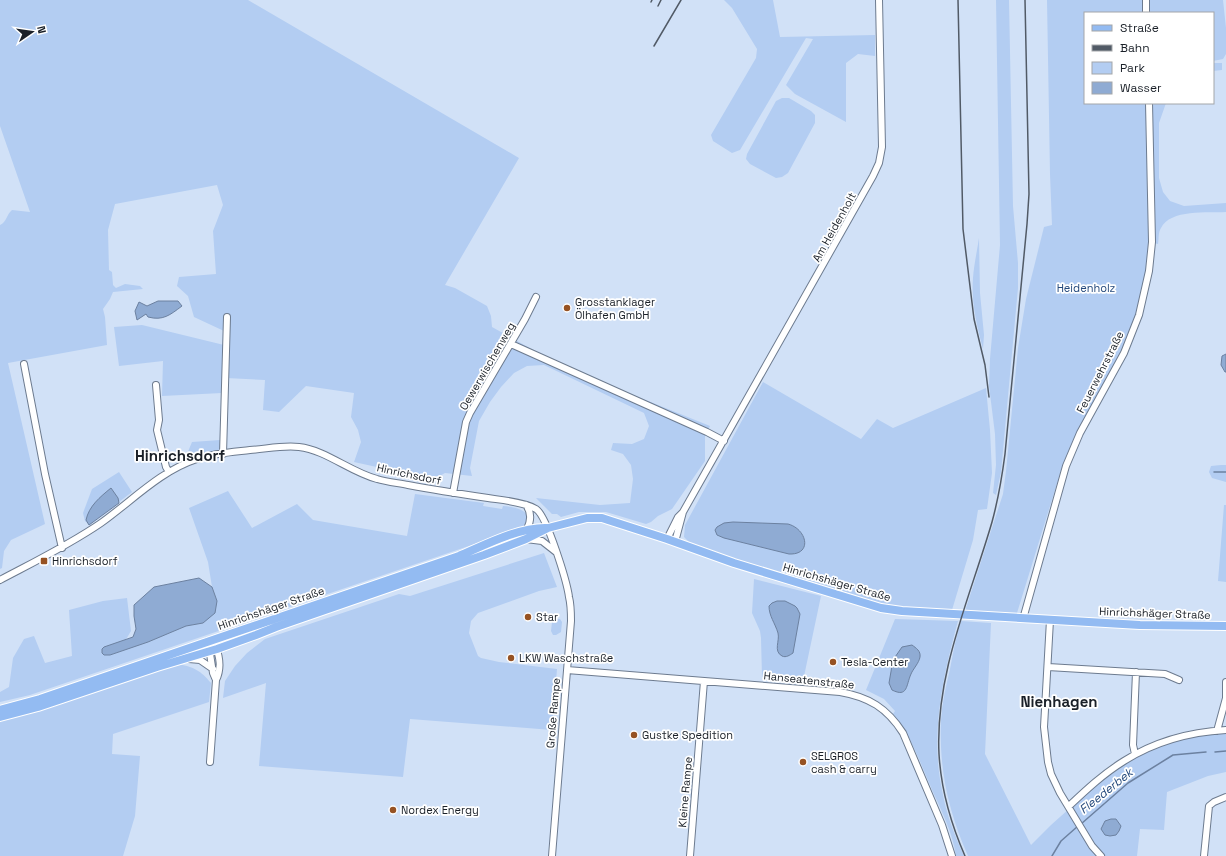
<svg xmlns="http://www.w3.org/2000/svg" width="1226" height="856" font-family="'Space Grotesk',sans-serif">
  <rect width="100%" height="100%" fill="#d1e1f7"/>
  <!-- green -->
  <path fill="#b3cdf2" d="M0,0H248L519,158L445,285L455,288L487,306L491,316L492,327L537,352L606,384L710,426L705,436V461L672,509L658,516L651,522L646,524L606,512H579L561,517L557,514H552L536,498L600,505L630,503L633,479L631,465L623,454L611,450L613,443L632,444L644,439L649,426L644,413L544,365L527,366L514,373L501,387L490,402L479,421L470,468L472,476L445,473L438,477L431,479L354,462L361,442L358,430L351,417L354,393L306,386L279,412L263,410L265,380L226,378L222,393L162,396L163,361L119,366L114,327L142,325L224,345V331L194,317L188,296L177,286L179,277L216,274L213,231L223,205L217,185L115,204L108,230L109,270L112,272L113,285L116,288L125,284L140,286L143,289L113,292L110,299L103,309L105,317L107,345L8,363L45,524L11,540L4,551L2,568L0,569V225C7,222 6,215 12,210L30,212L0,126Z
    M724,0H773L780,37L875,35V56L858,54L846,63V122L795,94L786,85L813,39L806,38L740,150L732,153L713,141L711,135L756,58L757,49L732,8Z
    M996,0H1009L1013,206L1018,263V288L1001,472L996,495L993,493L996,465L995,434L989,386L990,359L1000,245Z
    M1047,0H1223L1226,28V54L1223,59L1213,61V13H1085V103H1147L1149,241L1146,270L1137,314L1123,351L1077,431L1063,464L1017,613L1011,614L965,611L1003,494L1006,471L1018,348L1026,299L1044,227L1052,225L1050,174Z
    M1222,63V70L1213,71V63Z
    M782,98H789L811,111L815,115V123L788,173L782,177L776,178L750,164L746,159L747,154L776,101Z
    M1151,103H1166L1159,123V178L1163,192L1170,201L1184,206L1226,203V212C1208,213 1170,209 1161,228C1158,232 1159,239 1158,244L1154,243Z
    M979,238L980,293L984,335L983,349C977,326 971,302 973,278C974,265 977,251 979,238Z
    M763,382L861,439L877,419L893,428L986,388L990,430L992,473L987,509L978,510L973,540L952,610L902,608L880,605L735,560L691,544L684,537L685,525Z
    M220,440V449L219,451L202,454L188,459L187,454L192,442Z
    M1221,465H1226V482L1212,478L1209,472L1211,466Z
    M119,472L132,492L89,525L85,521L83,513L92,489Z
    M228,491L252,528L297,504L313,520L407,536L415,494L484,503L483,506L502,509L503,506C515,507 538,511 522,528L30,695L0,702V692L9,687L13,658L24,639L34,636L45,663L72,656L69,610L103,601L127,598L131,631L125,641L104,647L105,655H110L148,642L186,626L203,623L217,601L212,587L208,562L189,508Z
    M1224,505H1226V582L1218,581Z
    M544,553L557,587L539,591L478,613L471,621L469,633L478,656L481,658L499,662L557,669L552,730L410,719L403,777L259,766L266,683L223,698L225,681L235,666L247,653L265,639L399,594L410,596Z
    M754,579L821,596L803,681L762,677L761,638L760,631L752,613Z
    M556,619H560L562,622L561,632L556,635H553L551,631L552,622Z
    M895,619L958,621C943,676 930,733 942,790C946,813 954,834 964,856H956C953,834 942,812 933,792C921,765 912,737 893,714L895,711L884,699L866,690Z
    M961,621L991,623L985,754L1031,845L1051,825L1098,783L1127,762L1150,750L1162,745L1195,736L1226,732V772L1208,776L1167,792L1164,830L1140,829L1137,856H968C948,810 939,770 941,720C942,703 946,686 950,669C953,653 956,637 961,621Z
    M179,664C195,668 200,670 211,683L209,702L113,734L112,754L140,756L135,816L123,856H0V721L38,711Z"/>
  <!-- water -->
  <path fill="#8fabd3" stroke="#6c81a0" d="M158,301H178L182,306C170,315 163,321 148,317L146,314L137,320L135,311L139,302L147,306Z
    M1226,354V372H1225L1221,365L1222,356Z
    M111,488L118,498L119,503L89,525L86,520C89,506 100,497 111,488Z
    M733,522L788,524C807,529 813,555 789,554L724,538L717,535L715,530L717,527L724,523Z
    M199,578L212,587L217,601L215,613L203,623L186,626L148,642L110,655H104L102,653V649L104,647L133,637L136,629L134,616V605L154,587Z
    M777,601H785L795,606L797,608L800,614L793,653C790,655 786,658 782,656C773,651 780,641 778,633C775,623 769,616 769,606L772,603Z
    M912,645C916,648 921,651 920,657C919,663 913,669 911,674C906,685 908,698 892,690L889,683L893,660L902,647Z
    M1111,819H1116L1121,826L1119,831L1116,835L1110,836L1105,835L1101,829L1105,821Z"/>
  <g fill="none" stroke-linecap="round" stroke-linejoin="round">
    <!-- stream -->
    <path stroke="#6c81a0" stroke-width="1.5" d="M1214,472H1226
      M1215,752L1226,751
      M1081,824L1128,783L1173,755L1206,752
      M1052,856L1061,841L1078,826"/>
    <!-- minor casing -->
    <g stroke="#6d7b8f" stroke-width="8">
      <path id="minor" d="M1146,0V13
        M511,344L707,432L724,441
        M24,364L45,474L62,548
        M156,385L159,420L157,430L166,467L169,472
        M223,454L227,317
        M453,493L466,422L470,413L525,319L536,297
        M526,505C532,513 531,521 527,529
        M526,539L542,541L556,552
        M667,539L678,517L683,512L873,176L879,163L882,147L879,0
        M675,542L683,512
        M0,580C34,562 69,545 101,523C132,501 160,471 197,459C214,453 232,452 250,450C266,449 283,445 299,447C326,450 350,472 377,479C387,482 398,483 408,485C435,490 461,494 488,498C501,500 525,502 536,509C547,516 567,582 569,597C571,605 571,613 571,621L552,856
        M1023,619L1066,466L1080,433L1124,353L1139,315L1149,271L1152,242L1149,103
        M1050,620L1044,727L1048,762L1051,774L1060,793L1092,846L1101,856
        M208,641L213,673L216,680
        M189,659L200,660L213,669
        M1048,667L1165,674L1179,680
        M567,670L840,692C869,697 887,708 903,733L942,825L952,856
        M1217,731L1226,698V682
        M1135,754L1133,745L1136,672
        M210,762L216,680C222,668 220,657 215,645
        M1069,806C1086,790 1103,774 1124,761C1154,742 1190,732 1226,730
        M690,856L704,681
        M1204,856L1209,806L1214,802L1226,797"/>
    </g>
    <!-- major casing -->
    <g stroke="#fff" stroke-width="10">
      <path id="major" d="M0,710L40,699L459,556C485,545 519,527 547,528
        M0,717L38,707L157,667L217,649L256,635L276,627L484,555L526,539L548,528L587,518H602L608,520L667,539L734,563L881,608L902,611L1140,625L1226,626"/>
    </g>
    <!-- minor -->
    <use href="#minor" stroke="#fff" stroke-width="6"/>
    <!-- major -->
    <use href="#major" stroke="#93bbf2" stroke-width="8"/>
    <!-- rail -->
    <path stroke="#515a66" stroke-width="1.5" d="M958,0L963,229L974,319L985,365L989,397
      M651,2L652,0
      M658,6L661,0
      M654,46L681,0
      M965,856C951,824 941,789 939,754C935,673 970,598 992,522C998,500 1002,477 1005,454L1027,224L1029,194L1025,0"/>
  </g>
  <!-- markers -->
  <g fill="#965223" stroke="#fff" stroke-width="1.5">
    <circle cx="567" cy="308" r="4"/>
    <rect x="40" y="557" width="8" height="8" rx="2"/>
    <circle cx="528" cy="617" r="4"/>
    <circle cx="511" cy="658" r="4"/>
    <circle cx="833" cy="662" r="4"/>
    <circle cx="634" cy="735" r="4"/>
    <circle cx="803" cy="762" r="4"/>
    <circle cx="393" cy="810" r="4"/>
  </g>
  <g text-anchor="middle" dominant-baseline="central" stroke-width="3.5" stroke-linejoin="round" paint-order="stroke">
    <!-- street labels -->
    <g font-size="11" fill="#1a2028" stroke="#fff">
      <text transform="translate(834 227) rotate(-61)">Am Heidenholt</text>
      <text transform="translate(487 366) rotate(-60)">Oewerwischenweg</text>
      <text transform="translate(1100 372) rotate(-63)">Feuerwehrstraße</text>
      <text transform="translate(409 474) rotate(12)">Hinrichsdorf</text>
      <text transform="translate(837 582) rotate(16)">Hinrichshäger Straße</text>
      <text transform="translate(271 608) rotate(-19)">Hinrichshäger Straße</text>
      <text transform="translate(1155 613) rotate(2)">Hinrichshäger Straße</text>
      <text transform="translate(809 680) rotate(6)">Hanseatenstraße</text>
      <text transform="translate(553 713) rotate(-85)">Große Rampe</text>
      <text transform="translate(685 792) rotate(-85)">Kleine Rampe</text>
    </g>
    <!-- park labels -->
    <g font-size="11" fill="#24497c" stroke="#fff">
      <text x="1086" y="288">Heidenholz</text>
    </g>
    <!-- poi labels -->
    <g font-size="11" fill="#1a2028" stroke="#fff" text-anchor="start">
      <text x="575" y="302">Grosstanklager<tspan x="575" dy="13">Ölhafen GmbH</tspan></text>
      <text x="52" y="561">Hinrichsdorf</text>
      <text x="536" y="617">Star</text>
      <text x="519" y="658">LKW Waschstraße</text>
      <text x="841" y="662">Tesla-Center</text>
      <text x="642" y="735">Gustke Spedition</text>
      <text x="811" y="756">SELGROS<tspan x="811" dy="13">cash &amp; carry</tspan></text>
      <text x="401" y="810">Nordex Energy</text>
    </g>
    <!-- water labels -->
    <g font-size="12" font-style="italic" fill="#24497c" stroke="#fff">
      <text transform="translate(1106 791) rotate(-39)">Fleederbek</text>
    </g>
    <!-- district labels -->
    <g font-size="15" font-weight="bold" fill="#1a2028" stroke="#fff">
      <text x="180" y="455">Hinrichsdorf</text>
      <text x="1059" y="701">Nienhagen</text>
    </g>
  </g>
  <!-- legend -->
  <rect x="1084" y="12" width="130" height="92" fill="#ffffff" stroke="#a3a6a9"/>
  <rect x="1092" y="25" width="20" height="6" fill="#93bbf2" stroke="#a3a6a9"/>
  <text x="1120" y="32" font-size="12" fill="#1a2028">Straße</text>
  <rect x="1092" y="45" width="20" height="6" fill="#515a66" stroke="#a3a6a9"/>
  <text x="1120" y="52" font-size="12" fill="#1a2028">Bahn</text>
  <rect x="1092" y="62" width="20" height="12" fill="#b3cdf2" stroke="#a3a6a9"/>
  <text x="1120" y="72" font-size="12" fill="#1a2028">Park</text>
  <rect x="1092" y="82" width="20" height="12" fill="#8fabd3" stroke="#a3a6a9"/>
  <text x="1120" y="92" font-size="12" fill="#1a2028">Wasser</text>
  <!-- north arrow -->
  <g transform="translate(32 32) rotate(77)" stroke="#ffffff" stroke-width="3" paint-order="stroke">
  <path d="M0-3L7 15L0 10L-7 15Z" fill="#1a2028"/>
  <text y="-6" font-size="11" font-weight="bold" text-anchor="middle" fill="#1a2028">N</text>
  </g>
</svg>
